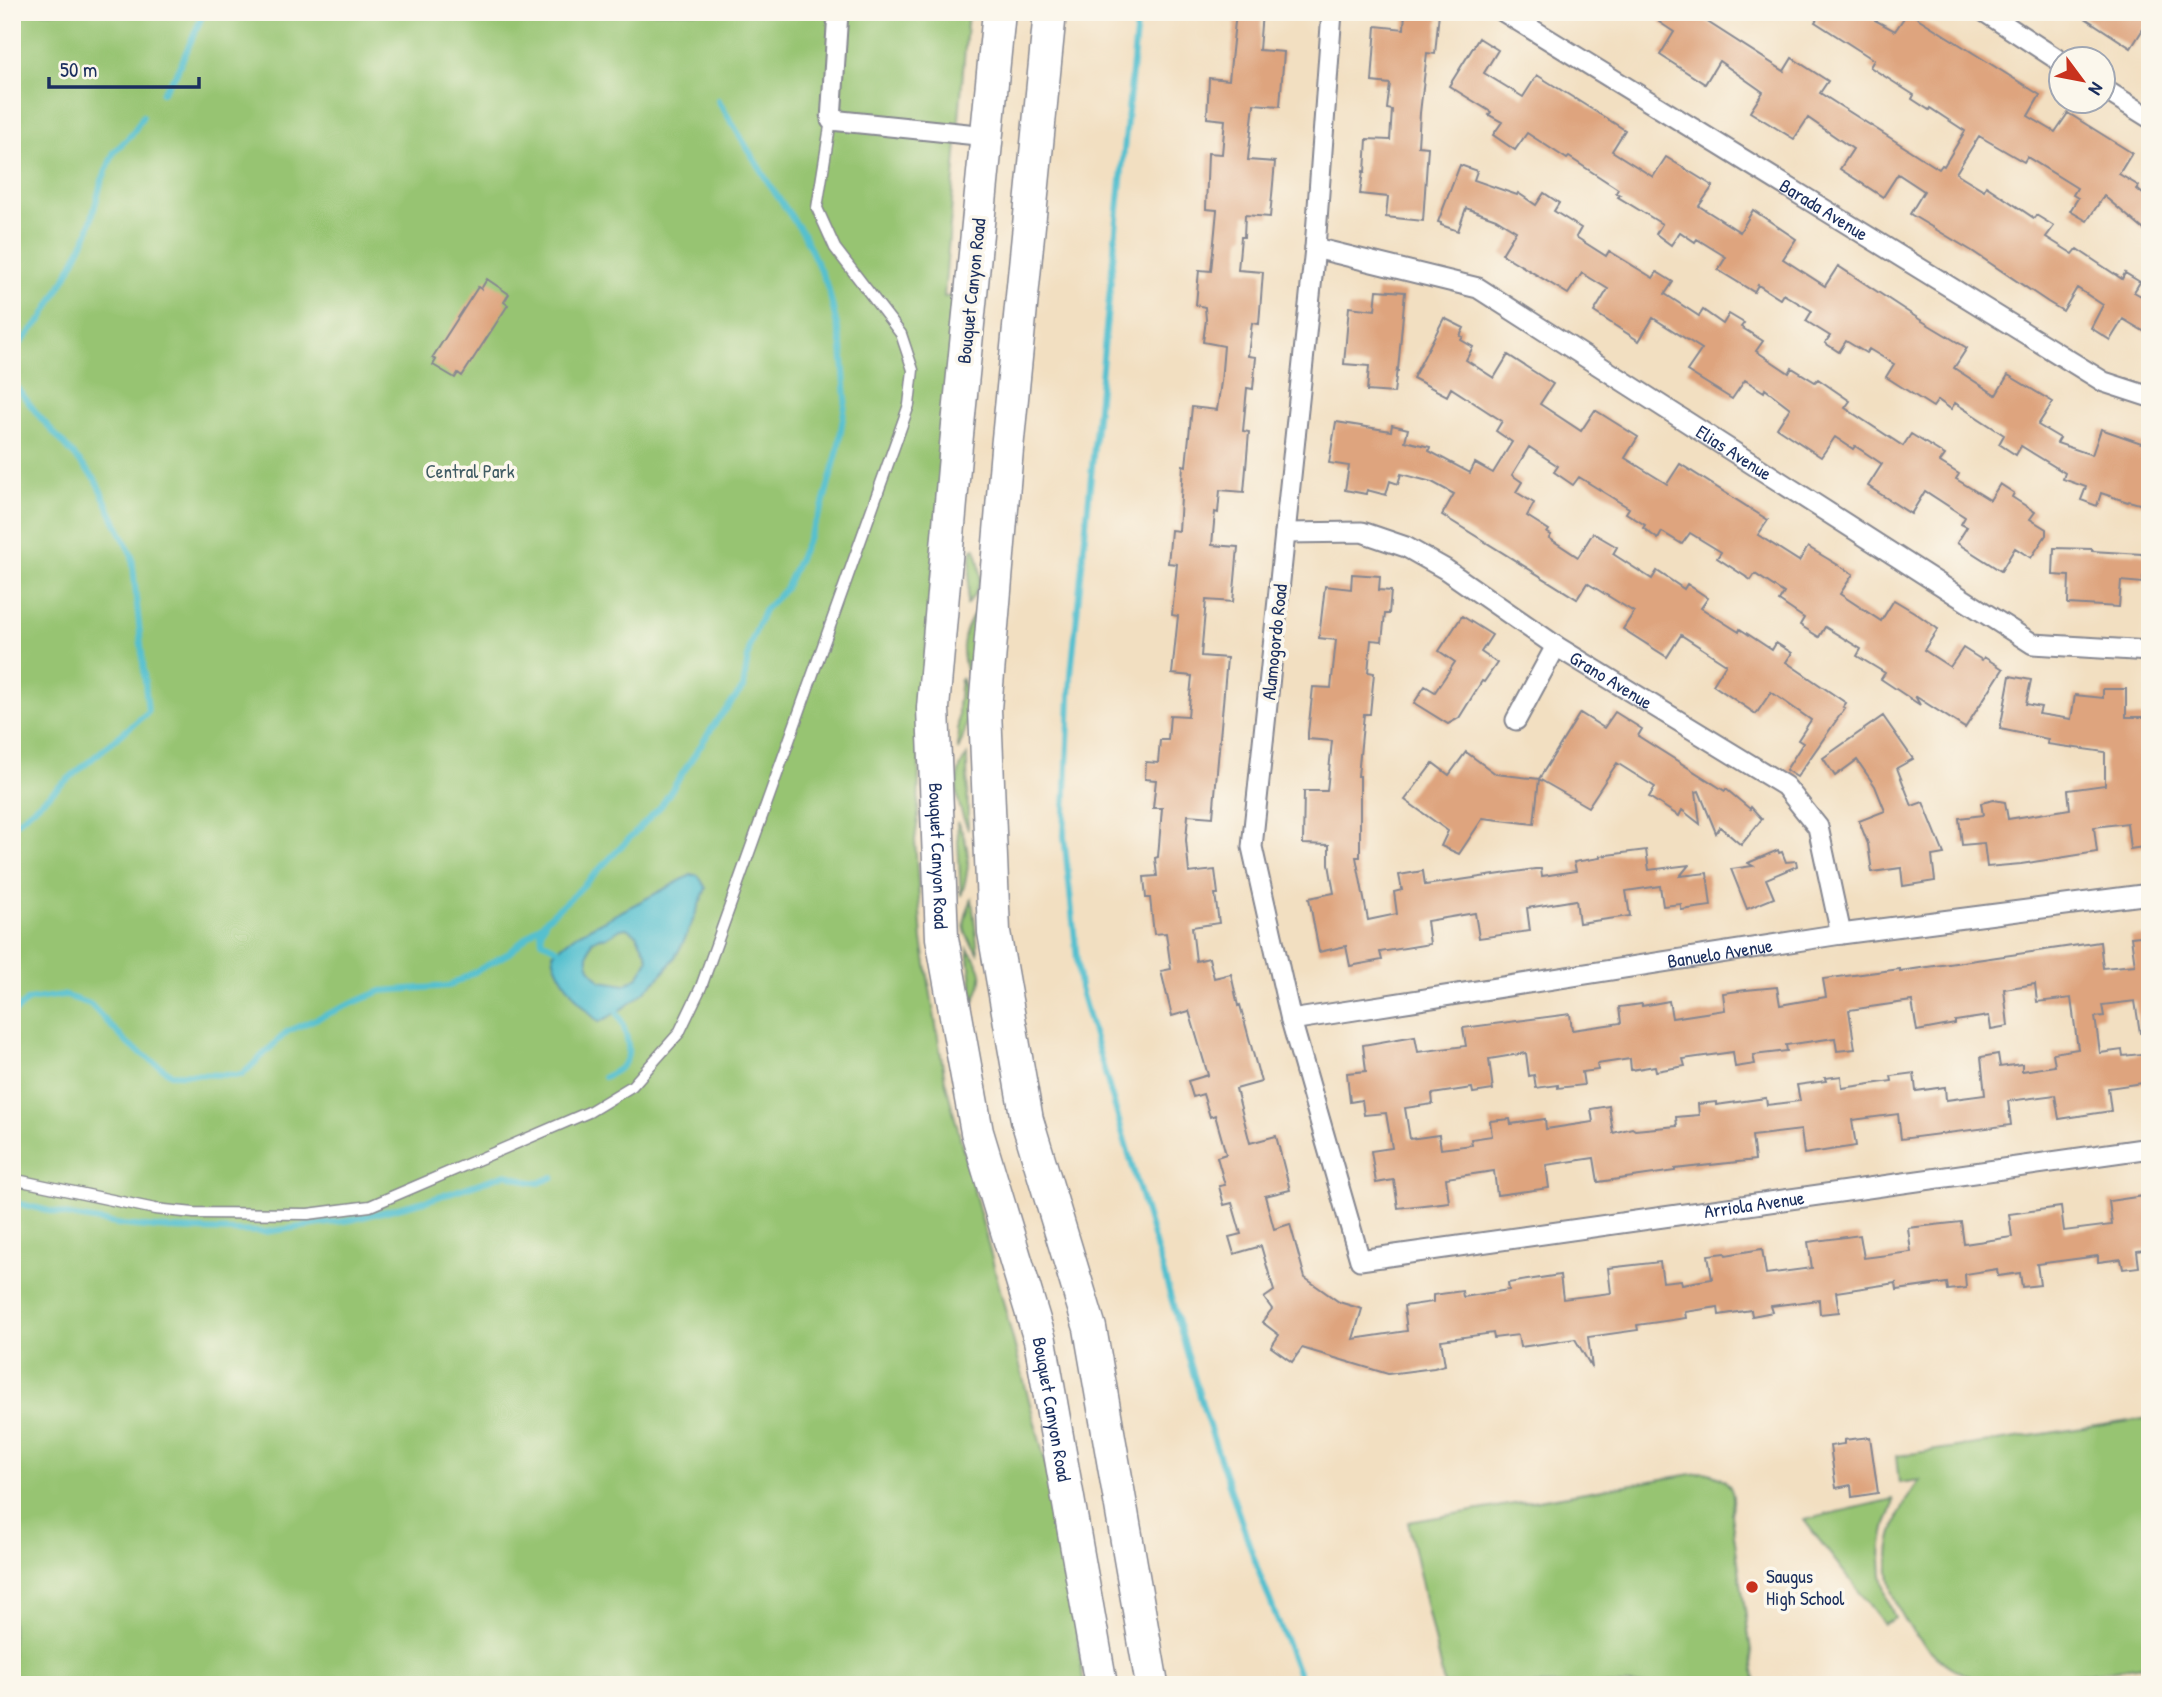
<svg xmlns="http://www.w3.org/2000/svg" width="2162" height="1697" font-family="'Patrick Hand',sans-serif">
  <rect width="100%" height="100%" fill="#fbf7ec"/>
  <filter id="ink" filterUnits="userSpaceOnUse"><feTurbulence type="fractalNoise" baseFrequency=".0143" numOctaves="2"/><feDisplacementMap in="SourceGraphic" scale="14" xChannelSelector="R" yChannelSelector="G"/><feConvolveMatrix kernelMatrix="1 2 1 2 8 2 1 2 1" color-interpolation-filters="sRGB"/></filter>
  <filter id="wash" filterUnits="userSpaceOnUse"><feTurbulence type="fractalNoise" baseFrequency=".00686" numOctaves="4" result="noise"/><feDisplacementMap in="SourceGraphic" scale="28" xChannelSelector="R" yChannelSelector="G"/><feGaussianBlur stdDeviation="1.57" result="paint"/><feColorMatrix in="noise" values="0 0 0 0 0 0 0 0 0 0 0 0 0 0 0 0 0 1.4 0 .05"/><feComposite in="paint" operator="in"/></filter>
  <g filter="url(#wash)">
    <rect width="100%" height="100%" fill="#f2dfc1"/>
    <!-- green -->
    <path fill="#97c472" stroke="#597a68" stroke-width="2" d="M12,12H968L944,297L958,296L920,714L918,819L915,840L922,940L945,1080L1045,1461L1072,1597L1084,1685H12Z
      M975,548C982,569 984,587 967,604L972,549Z
      M977,610L970,683C960,655 959,635 977,610Z
      M961,678C972,704 969,725 958,750V707Z
      M967,755L968,829C957,804 950,779 967,755Z
      M957,822C972,847 970,870 961,896Z
      M972,899L978,953C961,931 961,924 972,899Z
      M968,949C984,970 985,978 974,1001Z
      M2150,1418V1664C2123,1668 2097,1672 2071,1676C2043,1680 2015,1686 1986,1681C1965,1677 1946,1666 1931,1651C1877,1601 1876,1538 1920,1480L1899,1483L1896,1456Z
      M1704,1472C1728,1476 1738,1490 1731,1514L1756,1685H1444L1408,1522Z
      M1893,1499C1895,1508 1888,1516 1886,1525C1877,1557 1881,1589 1895,1618L1884,1624L1804,1520Z"/>
    <!-- water -->
    <path fill="#55c0cf" stroke="#387896" stroke-width="2" fill-rule="evenodd" d="M691,875H698L706,888C698,907 691,927 682,945C665,978 632,1006 599,1022C583,1008 554,974 553,953L574,936ZM627,928L636,934L647,954L648,960L639,976L625,985L601,981C586,968 585,958 592,941L600,937L605,938L621,929Z"/>
    <g fill="none" stroke-linecap="round" stroke-linejoin="round">
      <!-- stream -->
      <path stroke="#55c0cf" stroke-width="6" d="M1138,12L1071,674L1064,836L1080,988L1206,1417L1258,1570L1303,1685
        M162,93L176,74L204,12
        M12,826L148,712L132,556L95,479L39,416L15,385V349L42,319L67,275L88,233L101,183L114,152L133,133L143,116
        M545,922L541,932L542,941L558,949L563,954
        M12,1015L28,1000L63,995L90,1004L128,1044L171,1074L242,1075L288,1031L381,991L449,986L509,953L577,892L661,806L716,722L743,688L750,645L764,610L785,589L822,508L838,450L846,398L842,347L828,287L804,235L771,187L718,100
        M604,1077C631,1066 632,1053 624,1028C621,1020 619,1014 614,1008
        M12,1202L70,1216L123,1225L169,1229L265,1232L351,1220L429,1200L506,1174L526,1181L539,1183L553,1177"/>
    </g>
    <g id="blocks">
      <!-- building -->
      <path fill="#dea47e" fill-rule="evenodd" d="M1236,12H1262L1259,50L1284,52L1280,106L1254,104L1248,160L1275,162L1270,217L1245,215L1244,237H1241L1238,270L1263,272L1259,324L1252,323L1248,356L1256,357L1253,389L1247,388L1243,431L1249,432L1244,492L1220,490L1218,513L1215,512L1212,545L1238,547L1233,602L1206,600L1201,656L1227,658L1213,817L1188,815L1186,840L1189,873L1215,870L1218,894H1215L1219,923L1192,927L1196,961L1209,958L1214,978L1231,974L1238,1006L1240,1005L1261,1082L1236,1089L1250,1143L1276,1136L1290,1190L1265,1196L1274,1229L1290,1224L1305,1278L1339,1302L1362,1309L1353,1339L1407,1331L1404,1306L1433,1302V1295L1462,1291L1463,1297L1509,1290L1508,1283L1560,1275L1563,1299L1611,1293L1608,1268L1660,1262L1663,1282L1681,1280L1682,1284L1712,1279L1708,1255L1725,1253L1726,1255L1762,1249L1766,1274L1812,1268L1808,1242L1860,1235L1864,1258L1911,1252L1908,1228L1961,1222L1964,1244L2012,1237L2009,1214L2061,1207L2064,1231L2112,1225L2109,1201L2150,1195V1249L2137,1251L2139,1267L2123,1269L2121,1259L2098,1262V1256L2037,1264L2040,1285L2022,1287L2020,1273L1998,1276L1997,1269L1965,1274L1966,1288L1948,1290L1947,1283L1897,1290L1896,1283L1836,1292L1839,1312L1820,1314L1819,1300L1771,1306L1773,1312L1752,1316L1751,1310L1719,1315L1718,1307L1685,1312L1686,1318L1637,1325L1638,1330L1588,1337L1592,1368L1575,1339L1520,1347L1518,1335L1494,1338L1493,1333L1441,1340L1445,1365L1434,1368L1388,1374L1302,1348L1292,1362L1271,1347L1279,1335L1262,1322L1272,1309L1264,1298L1274,1291L1261,1246L1234,1254L1229,1237L1241,1234L1232,1203L1224,1205L1219,1186L1225,1185L1217,1157L1226,1154L1215,1115L1210,1117L1203,1094L1193,1097L1188,1081L1208,1075L1189,1011L1172,1016L1161,971L1171,969L1166,933L1154,934L1150,898H1146L1144,877L1157,876L1155,858L1158,857L1162,808H1153L1156,780L1145,779L1146,762L1158,763L1160,740H1168L1170,715L1188,716L1192,676L1172,674L1178,616L1172,615L1177,564L1168,563L1169,553L1171,530L1179,531L1183,465L1186,466L1192,407L1217,410L1221,382L1224,346L1203,342L1206,320L1205,307L1196,305L1199,270L1211,271L1214,242L1217,210L1206,209L1208,153L1222,154L1225,120L1207,118L1209,78L1229,80Z
        M1405,12H1439L1435,54L1427,53L1420,113L1418,146L1428,147L1423,221L1386,217L1388,197L1360,194L1363,171L1365,172L1367,139L1390,140L1392,110L1387,109L1390,84L1372,82L1376,26L1404,29Z
        M1665,12H1712L1706,21L1784,71L1792,58L1828,81L1820,93L1939,169L1942,165L1944,166L1965,131L1930,108L1929,110L1912,99L1914,95L1870,67L1874,60L1815,22L1822,12H1860L1895,31L1908,12L2040,95L2028,116L2055,132L2068,113L2132,153L2119,174L2139,186L2137,189L2150,200V235L2104,196L2087,221L2070,211L2078,198L2073,195L2077,188L2027,157L2024,162L1979,136L1956,173L1984,190L1986,186L2034,218L2036,215L2054,226L2046,237L2073,254L2077,249L2122,279L2125,273L2140,282L2134,292L2150,301V335L2123,319L2110,340L2091,328L2103,305L2077,288L2063,311L2048,302L1972,251L1910,214L1924,191L1898,174L1883,197L1840,169L1853,149L1808,118L1794,139L1750,112L1763,92L1719,61L1705,84L1660,55L1674,32L1659,22Z
        M2076,12H2150V18L2131,48Z
        M1479,38L1498,50L1484,73L1523,97L1537,75L1625,130L1612,151L1653,177L1666,157L1713,186L1699,206L1740,232L1753,210L1796,239L1783,259L1825,286L1838,266L1922,321L1967,348L1954,368L1996,395L2008,375L2053,402L2038,425L2060,438L2057,443L2092,455L2101,429L2150,446V503L2144,501L2143,505L2129,501L2128,502L2101,493L2097,506L2081,500L2086,487L2063,479L2065,473L2021,446L2016,455L1999,444L2004,435L1955,403L1951,409L1938,400L1933,407L1886,377L1894,364L1869,349L1866,353L1846,341L1839,352L1825,343L1830,336L1806,321L1812,311L1783,294L1780,299L1758,285L1754,292L1718,270L1726,257L1697,239L1695,242L1680,232L1671,245L1656,234L1662,224L1618,197L1620,195L1616,193L1618,189L1569,157L1567,159L1527,133L1515,150L1493,135L1502,122L1489,115L1491,112L1449,86Z
        M1460,165L1477,171L1474,180L1517,195L1518,193L1536,205L1544,193L1559,203L1554,211L1581,228L1576,237L1606,256L1609,251L1653,278L1657,272L1673,282L1665,294L1699,316L1703,310L1723,324L1729,314L1744,323L1741,327L1763,341L1756,351L1789,373L1792,368L1815,382L1818,379L1850,401L1845,408L1903,446L1911,434L1945,455L1940,462L1959,474L1956,479L1990,500L2000,484L2014,493L2012,497L2035,512L2030,519L2046,529V535L2031,558L2015,548L2001,571L1957,543L1967,527L1961,524L1965,517L1925,491L1911,514L1868,486L1882,464L1855,446L1853,449L1835,437L1821,457L1777,428L1790,408L1765,389L1764,392L1745,380L1732,399L1687,371L1702,349L1653,318L1639,341L1594,312L1608,289L1582,273L1568,294L1502,254L1516,231L1496,219L1466,208L1458,231L1441,225V223L1438,222Z
        M487,279L509,294L504,302L508,305L462,376L458,373L455,378L433,365L436,360L432,358L478,287L481,289Z
        M1377,290L1405,292L1398,370L1397,369L1394,393L1367,391L1369,366L1344,364L1349,307L1375,310Z
        M1444,318L1464,328L1460,336L1463,337L1461,340L1473,347L1466,360L1494,378L1508,355L1553,384L1540,404L1581,431L1595,410L1638,437L1625,458L1667,484L1680,464L1768,520L1758,535L1799,561L1808,547L1853,574L1840,594L1881,621L1894,600L1914,612L1938,629L1924,650L1950,667L1963,648L1982,660L1984,657L2003,669L1965,728L1915,696L1920,705L1881,679L1885,673L1857,656L1861,649L1825,627L1819,637L1800,625L1804,618L1779,601L1784,593L1755,574L1751,580L1717,558L1721,552L1690,533L1682,544L1662,532L1658,539L1643,528L1645,525L1626,513L1629,508L1579,477L1573,485L1554,472L1558,466L1529,447L1512,475L1522,482L1516,492L1534,503L1527,516L1549,530L1547,533L1551,535L1549,538L1578,557L1593,533L1617,547L1613,554L1652,579L1657,571L1684,589L1687,584L1708,598L1701,608L1739,632L1740,629L1772,650L1776,643L1792,653L1786,662L1846,703L1843,707L1845,708L1797,777L1786,770L1803,743L1798,740L1811,720L1771,692L1756,714L1713,685L1726,664L1681,635L1667,657L1623,629L1634,612L1587,583L1577,599L1442,515L1454,494L1432,482L1401,474L1398,484L1390,481L1386,495L1367,490L1366,494L1345,490L1349,466L1329,463L1336,422L1391,431L1392,425L1408,429L1405,441L1430,447L1429,451L1470,473L1475,463L1493,473L1512,442L1496,431L1502,421L1451,388L1447,396L1413,378Z
        M2054,548L2092,549V551L2142,554V555L2150,556V578L2143,577V583L2121,581L2119,607L2068,604L2069,576L2053,575Z
        M1352,574L1380,576L1379,590L1391,591L1389,614H1385L1382,641L1371,640L1368,672L1374,673L1370,714H1364L1358,776H1360V857H1356L1368,920L1397,914L1394,892L1402,890L1399,875L1423,871L1425,885L1535,869H1541L1542,876L1576,871L1574,862L1600,858V856L1646,850L1649,870L1689,865L1680,876L1707,873L1711,906L1681,910V904L1663,906L1660,886L1626,891L1630,916L1579,923L1576,900L1527,908L1530,931L1479,938L1475,913L1427,921L1430,944L1380,952L1382,960L1350,966L1346,946L1319,952L1309,898L1334,893L1329,864V845L1303,844L1304,791H1327L1332,741L1308,739V733L1313,687L1331,688L1336,640L1319,638L1325,586L1351,589Z
        M1462,616L1492,635L1481,652L1497,663L1484,682L1482,681L1459,718L1448,724L1414,703L1425,686L1435,692L1455,662L1439,651Z
        M2010,676L2031,680L2026,704L2041,707L2039,714L2071,719L2075,695L2103,698V689H2126V717H2145V773L2150,772V846L2130,849L2127,823L2094,827L2097,852L2021,864L1987,867L1984,843L1962,845L1959,818L1983,815L1981,803L1994,800L2005,802L2008,819L2070,809L2068,790L2105,785V752L2047,744L2048,739L2000,729Z
        M1615,712L1642,729L1638,736L1725,791L1726,789L1750,809L1751,807L1762,819L1741,845L1720,827L1716,833L1699,791L1696,792L1700,824L1682,810L1679,816L1649,797L1655,787L1617,763L1588,807L1539,779L1580,713L1604,728Z
        M1883,716L1913,759L1897,768L1912,806L1923,802L1944,854L1932,856L1935,881L1903,886L1901,868L1872,872L1868,844L1859,821L1885,811L1875,786L1857,760L1835,776L1823,758Z
        M1466,752L1496,774L1539,779L1534,824L1483,818L1459,854L1441,846L1448,831L1405,800L1433,763L1449,775Z
        M1778,850L1779,853L1782,852L1786,862L1796,861L1797,866L1766,879L1774,898L1747,909L1731,869L1753,866L1748,863Z
        M2150,935V1033H2140L2135,1001L2102,1005L2104,1016L2095,1017L2100,1053L2122,1050L2123,1056L2150,1053V1082L2108,1088L2111,1111L2059,1119L2055,1095L2008,1101L2011,1125L1901,1139L1898,1114L1852,1120L1856,1146L1804,1154L1801,1130L1752,1136L1755,1160L1675,1169V1171L1598,1182L1594,1158L1546,1165L1549,1188L1497,1195L1494,1171L1446,1178L1449,1202L1398,1208L1394,1180L1376,1183L1371,1151L1392,1148L1386,1113L1364,1115L1362,1100L1350,1102L1347,1073L1366,1071L1363,1045L1415,1036L1418,1052L1466,1046L1463,1028L1570,1014L1572,1030L1621,1023L1619,1007L1642,1004V1006L1669,1001L1672,1018L1725,1010L1723,993L1746,990L1777,987L1780,1005L1826,997L1823,979L1900,969V971L2100,942L2103,968L2135,965L2131,937ZM2035,984L2037,1002L2071,998L2078,1049L2053,1053L2055,1066L2022,1071V1064L2000,1067L1998,1054L1981,1057L1985,1095L1946,1100L1945,1087L1916,1091L1914,1073L1891,1076L1892,1081L1842,1088L1841,1076L1825,1078L1826,1081L1797,1085L1800,1101L1767,1105L1766,1098L1716,1105V1102L1698,1104L1699,1115L1676,1117L1677,1126L1635,1130L1632,1128L1613,1133L1609,1106L1591,1109L1593,1122L1546,1129L1545,1119L1511,1124L1510,1119L1490,1121L1492,1136L1471,1139L1472,1145L1441,1149L1439,1135L1410,1139L1405,1108L1433,1104L1432,1094L1472,1088L1473,1093L1493,1090L1489,1059L1526,1053L1529,1076L1534,1075L1536,1088L1558,1085V1088L1584,1085L1582,1072L1598,1070L1597,1064L1630,1059L1631,1070L1655,1066L1656,1071L1685,1066L1683,1059L1733,1052L1735,1067L1755,1064L1753,1055L1787,1051L1786,1045L1835,1038L1837,1051L1855,1049L1849,1010L1912,1001L1917,1031L1955,1024V1021L1989,1016L1991,1029L2008,1026L2004,989Z
        M1870,1437L1878,1493L1852,1497L1851,1485L1836,1488L1830,1446L1844,1444V1440Z"/>
    </g>
  </g>
  <g filter="url(#ink)">
    <use href="#blocks" fill-opacity="0" stroke="#868790" stroke-width="2"/>
    <g fill="none" stroke-linecap="round" stroke-linejoin="round">
      <!-- lane casing -->
      <g stroke="#868790" stroke-width="13">
        <path id="lane" d="M12,1179L155,1209L194,1213L308,1214L370,1206L589,1112L632,1086L679,1033L701,987L909,405L913,370L901,334L835,248L817,208L831,120"/>
      </g>
      <!-- street casing -->
      <g stroke="#868790" stroke-width="23">
        <g id="street">
          <path d="M838,12L831,120L987,136"/>
          <path id="s1" d="M1332,12L1315,248L1252,847L1291,1020L1360,1260L2150,1148"/>
          <path id="s2" d="M1504,12L2104,382L2150,397"/>
          <path d="M1985,12L2060,61"/>
          <path d="M2102,88L2150,118"/>
          <path id="s3" d="M1315,248L1478,288L2033,644L2150,651"/>
          <path id="s4" d="M1285,533L1362,532L1406,547L1445,569L1556,646L1785,786L1818,827L1841,934"/>
          <path d="M1516,720L1556,646"/>
          <path id="s5" d="M1291,1020L1841,934L2150,894"/>
        </g>
      </g>
      <!-- primary casing -->
      <g stroke="#868790" stroke-width="35">
        <g id="primary">
          <path id="s6" d="M999,12L956,445L933,708L942,938L977,1132L1040,1340L1101,1685"/>
          <path d="M1050,12L1007,449L985,709L994,932L1027,1120L1090,1328L1152,1685"/>
        </g>
      </g>
      <!-- lane -->
      <use href="#lane" stroke="#fff" stroke-width="10"/>
      <!-- street -->
      <use href="#street" stroke="#fff" stroke-width="19"/>
      <!-- primary -->
      <use href="#primary" stroke="#fff" stroke-width="32"/>
    </g>
  </g>
  <!-- markers -->
  <circle fill="#c8321e" stroke="#fbf7ec" stroke-width="2.5" cx="1752" cy="1587" r="7"/>
  <g text-anchor="middle" dominant-baseline="central" stroke-width="7" stroke-linejoin="round" paint-order="stroke">
    <!-- street labels -->
    <g font-size="19" fill="#1b2f5e" stroke="#fbf7ec">
      <text stroke="none"><textPath href="#s2" startOffset="376">Barada Avenue</textPath></text>
      <text transform="translate(971 291) rotate(-84)">Bouquet Canyon Road</text>
      <text stroke="none"><textPath href="#s3" startOffset="472">Elias Avenue</textPath></text>
      <text transform="translate(1274 642) rotate(-84)">Alamogordo Road</text>
      <text stroke="none"><textPath href="#s4" startOffset="368">Grano Avenue</textPath></text>
      <text stroke="none"><textPath href="#s6" startOffset="847">Bouquet Canyon Road</textPath></text>
      <text stroke="none"><textPath href="#s5" startOffset="434">Banuelo Avenue</textPath></text>
      <text stroke="none"><textPath href="#s1" startOffset="1664">Arriola Avenue</textPath></text>
      <text stroke="none"><textPath href="#s6" startOffset="1414">Bouquet Canyon Road</textPath></text>
    </g>
    <!-- park labels -->
    <g font-size="19" fill="#405c64" stroke="#fbf7ec">
      <text x="470" y="471">Central Park</text>
    </g>
    <!-- poi labels -->
    <g font-size="19" fill="#1b2f5e" stroke="#fbf7ec" text-anchor="start">
      <text x="1766" y="1576">Saugus<tspan x="1766" dy="22">High School</tspan></text>
    </g>
  </g>
  <!-- margin -->
  <rect width="2162" height="1697" fill="none" stroke="#fbf7ec" stroke-width="42"/>
  <!-- north arrow -->
  <g transform="translate(2082 80) rotate(122)"><circle r="33" fill="#fbf7ec" stroke="#a1a7b3" stroke-width="2"/>
  <path d="M0-5L12 26L0 18L-12 26Z" fill="#c8321e"/>
  <text y="-10" font-size="19" font-weight="bold" text-anchor="middle" fill="#1b2f5e">N</text>
  </g>
  <!-- scale -->
  <path d="M49 77v10h150v-10" fill="none" stroke="#1b2f5e" stroke-width="3.5"/>
  <text x="60" y="77" font-size="21" fill="#1b2f5e" stroke="#fbf7ec" stroke-width="5" paint-order="stroke">50 m</text>
</svg>
